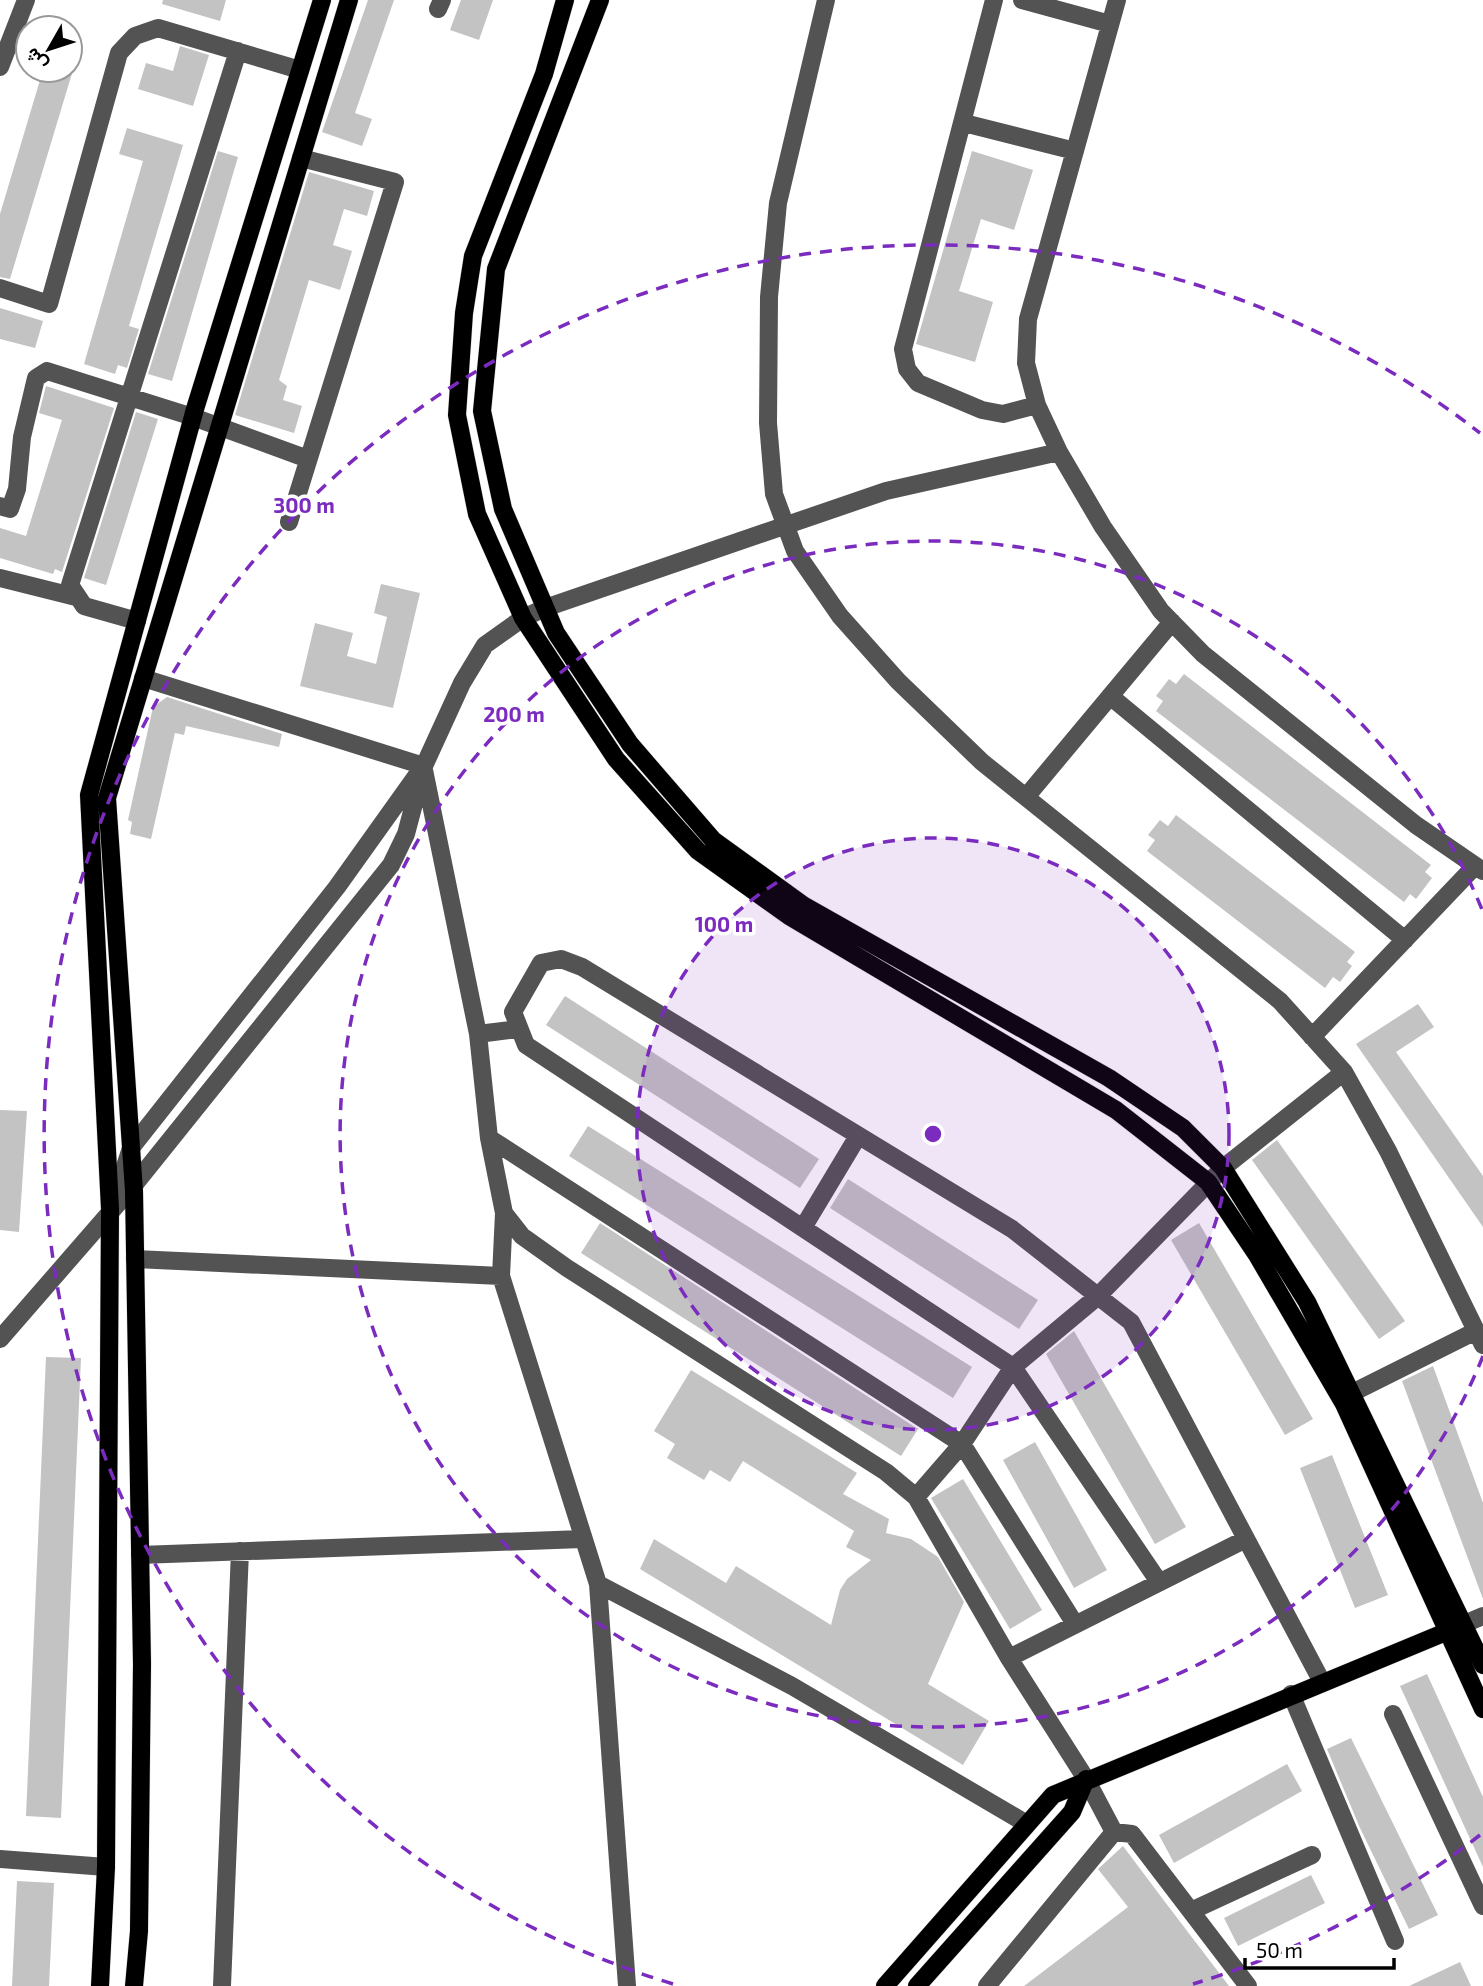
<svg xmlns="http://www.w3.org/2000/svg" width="1483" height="1986" font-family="'Exo 2',Vazirmatn,sans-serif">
  <rect width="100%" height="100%" fill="#fff"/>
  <!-- building -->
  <path fill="#c3c3c3" d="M163,0H226L220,21L162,4Z
    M368,0H394L355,113L372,119L362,146L322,132Z
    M461,0H493L479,40L450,30Z
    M180,46L209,55L193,106L138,89L146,63L173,71Z
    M43,70H73L10,279L0,277V214Z
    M127,128L183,145L129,326L139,329L127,368L118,365L115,374L84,364L143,161L119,154Z
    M218,151L238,157L172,381L148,374Z
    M972,151L1033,170L1014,230L981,219L959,291L993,302L975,362L916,344Z
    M309,172L374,191L367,216L344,209L333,245L352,251L340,290L309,280L279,380L287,386L283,400L302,406L294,433L235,415Z
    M0,308L43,321L35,348L0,339Z
    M46,386L114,408L62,572L55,569L53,574L0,558V528L26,536L62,420L39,413Z
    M136,412L158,419L106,585L84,578Z
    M381,584L420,593L393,708L300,686L315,623L353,633L347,656L376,664L387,617L374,613Z
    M1184,674L1431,865L1425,872L1432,878L1416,899L1410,894L1404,902L1156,711L1163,701L1156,696L1169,679L1176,684Z
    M167,697L282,734L279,747L186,726L184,735L175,733L151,839L130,834L132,822L128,820L153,707Z
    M1176,815L1355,952L1347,962L1352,966L1340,982L1333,977L1325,988L1147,851L1155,840L1148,835L1160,820L1168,826Z
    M565,996L819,1159L800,1188L546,1025Z
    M1418,1004L1434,1027L1396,1052L1483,1176V1227L1356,1044Z
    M0,1110L27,1111L19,1232L0,1230Z
    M588,1126L972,1367L953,1398L569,1156Z
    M1277,1140L1405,1321L1379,1339L1252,1160Z
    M848,1179L1038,1300L1019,1329L830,1208Z
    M600,1223L918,1429L901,1456L581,1253Z
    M1199,1223L1313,1419L1285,1435L1171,1240Z
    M1074,1331L1186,1527L1155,1544L1046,1354Z
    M46,1357L81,1358L61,1818L26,1816Z
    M1433,1366L1483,1503V1599L1402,1381Z
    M691,1370L857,1473L843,1494L889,1519L886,1533L911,1539L938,1557L964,1602L928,1684L989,1721L963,1765L640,1569L654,1539L726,1583L736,1566L831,1625L840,1590L847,1579L871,1560L846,1547L854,1531L743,1461L730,1482L710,1470L704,1480L667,1458L675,1444L654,1431Z
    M1035,1442L1107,1570L1074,1588L1003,1460Z
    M1332,1455L1388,1595L1355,1608L1300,1468Z
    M963,1479L1042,1610L1010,1629L931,1498Z
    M1427,1674L1483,1797V1867L1400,1686Z
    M1351,1738L1438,1915L1409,1929L1360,1828L1327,1749Z
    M1287,1764L1302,1791L1174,1863L1159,1835Z
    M1123,1846L1162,1898L1229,1986H1024L1128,1907L1098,1869Z
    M1311,1875L1325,1903L1238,1946L1224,1918Z
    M17,1881L54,1883L49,1986H12Z
    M1460,1962L1471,1986H1409Z"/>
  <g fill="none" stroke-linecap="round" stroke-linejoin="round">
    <!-- major casing -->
    <g stroke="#dbdbdb" stroke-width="19">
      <path id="major" d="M565,0L544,74L473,256L464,313L457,415L477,514L523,618L616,759L698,851L789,916L1116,1110L1208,1182L1257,1255L1344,1404L1483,1709
        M600,0L496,269L482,411L503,509L556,633L630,744L713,840L803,905L1109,1078L1183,1128L1223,1168L1307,1302L1483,1665
        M100,1986L106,1867L110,1209L89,795L195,409L322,0
        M134,1986L139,1931L142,1664L134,1191L107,798L349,0
        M885,1986L1053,1795L1458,1627
        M917,1986L1072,1812L1086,1779"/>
    </g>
    <!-- minor -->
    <path stroke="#535353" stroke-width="18" d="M826,0L778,203L769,297L768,423L774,494L795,551L840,616L898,681L982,762L1280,1001L1344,1072L1388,1151L1483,1345
      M994,0L903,349L907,369L918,383L982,410L1003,414L1037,405
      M1022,0L1110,24
      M1117,0L1028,319L1026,363L1037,405L1059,452L1103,527L1161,611L1203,654L1416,825L1483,871
      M438,9L442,0
      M0,67L26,0
      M964,123L1075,151
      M0,288L49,304L119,53L135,36L158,28L300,70
      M0,506L10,509L17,489L22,437L36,378L47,371L193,417L308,459
      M289,522L395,182L301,158
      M0,578L76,597
      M137,621L84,606L70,585L238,51
      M143,678L424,766
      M1110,696L1405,940
      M424,770L478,1034L489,1138L504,1213L522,1236L567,1268L886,1472L916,1497L1009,1658L1086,1779L1114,1832
      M1026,797L1172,622
      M478,1034L518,1029
      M1312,1037L1475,866
      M489,1138L962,1444L1075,1624
      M113,1203L131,1148L337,887L417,775
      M504,1213L501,1276L598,1584L627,1986
      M804,1226L858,1136
      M135,1259L501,1276
      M0,1339L134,1185L391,865L406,834L424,766L462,683L485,645L523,618L545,608L886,491L1059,452
      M1352,1393L1474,1332
      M916,1497L962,1444L1013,1367L1097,1297L1223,1168L1344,1072
      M140,1555L582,1539
      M1159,1582L1013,1367L526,1045L513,1012L541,963L561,959L582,967L1012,1229L1131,1322L1322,1682
      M598,1584L792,1686L1027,1824
      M1464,1624L1483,1616
      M1009,1658L1246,1539
      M1291,1694L1395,1941
      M1393,1714L1483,1906
      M1114,1832L1132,1834L1248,1986
      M0,1859L106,1867
      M1191,1911L1312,1855
      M222,1986L240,1551
      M987,1986L1114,1832"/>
    <!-- major -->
    <use href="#major" stroke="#000" stroke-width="18"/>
  </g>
  <!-- distance rings -->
  <circle cx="933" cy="1134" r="296" fill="#7b2cbf" fill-opacity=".12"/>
  <g fill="none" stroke="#7b2cbf" stroke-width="3.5" stroke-dasharray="12 9">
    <circle cx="933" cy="1134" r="296"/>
    <path d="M1483 1356A593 593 0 1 1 1483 912"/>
    <path d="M1480 1835A889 889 0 0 1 1193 1984M673 1984A889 889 0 1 1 1480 433"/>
  </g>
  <circle cx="933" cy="1134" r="10" fill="#7b2cbf" stroke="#fff" stroke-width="3.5"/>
  <g font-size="21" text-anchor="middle" font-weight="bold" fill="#7b2cbf" stroke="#fff" stroke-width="7" stroke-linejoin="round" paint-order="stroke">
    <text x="304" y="513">300 m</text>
    <text x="514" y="722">200 m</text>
    <text x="724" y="932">100 m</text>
  </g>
  <!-- north arrow -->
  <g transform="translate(49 49) rotate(231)"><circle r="33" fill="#ffffff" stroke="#999999" stroke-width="2"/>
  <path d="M0-5L12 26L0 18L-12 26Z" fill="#000000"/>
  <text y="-10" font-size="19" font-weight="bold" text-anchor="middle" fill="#000000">ش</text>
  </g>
  <!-- scale -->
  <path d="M1245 1958v10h149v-10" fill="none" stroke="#000000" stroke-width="3.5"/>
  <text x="1256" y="1958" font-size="21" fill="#000000" stroke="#ffffff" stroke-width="5" paint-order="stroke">50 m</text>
</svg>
